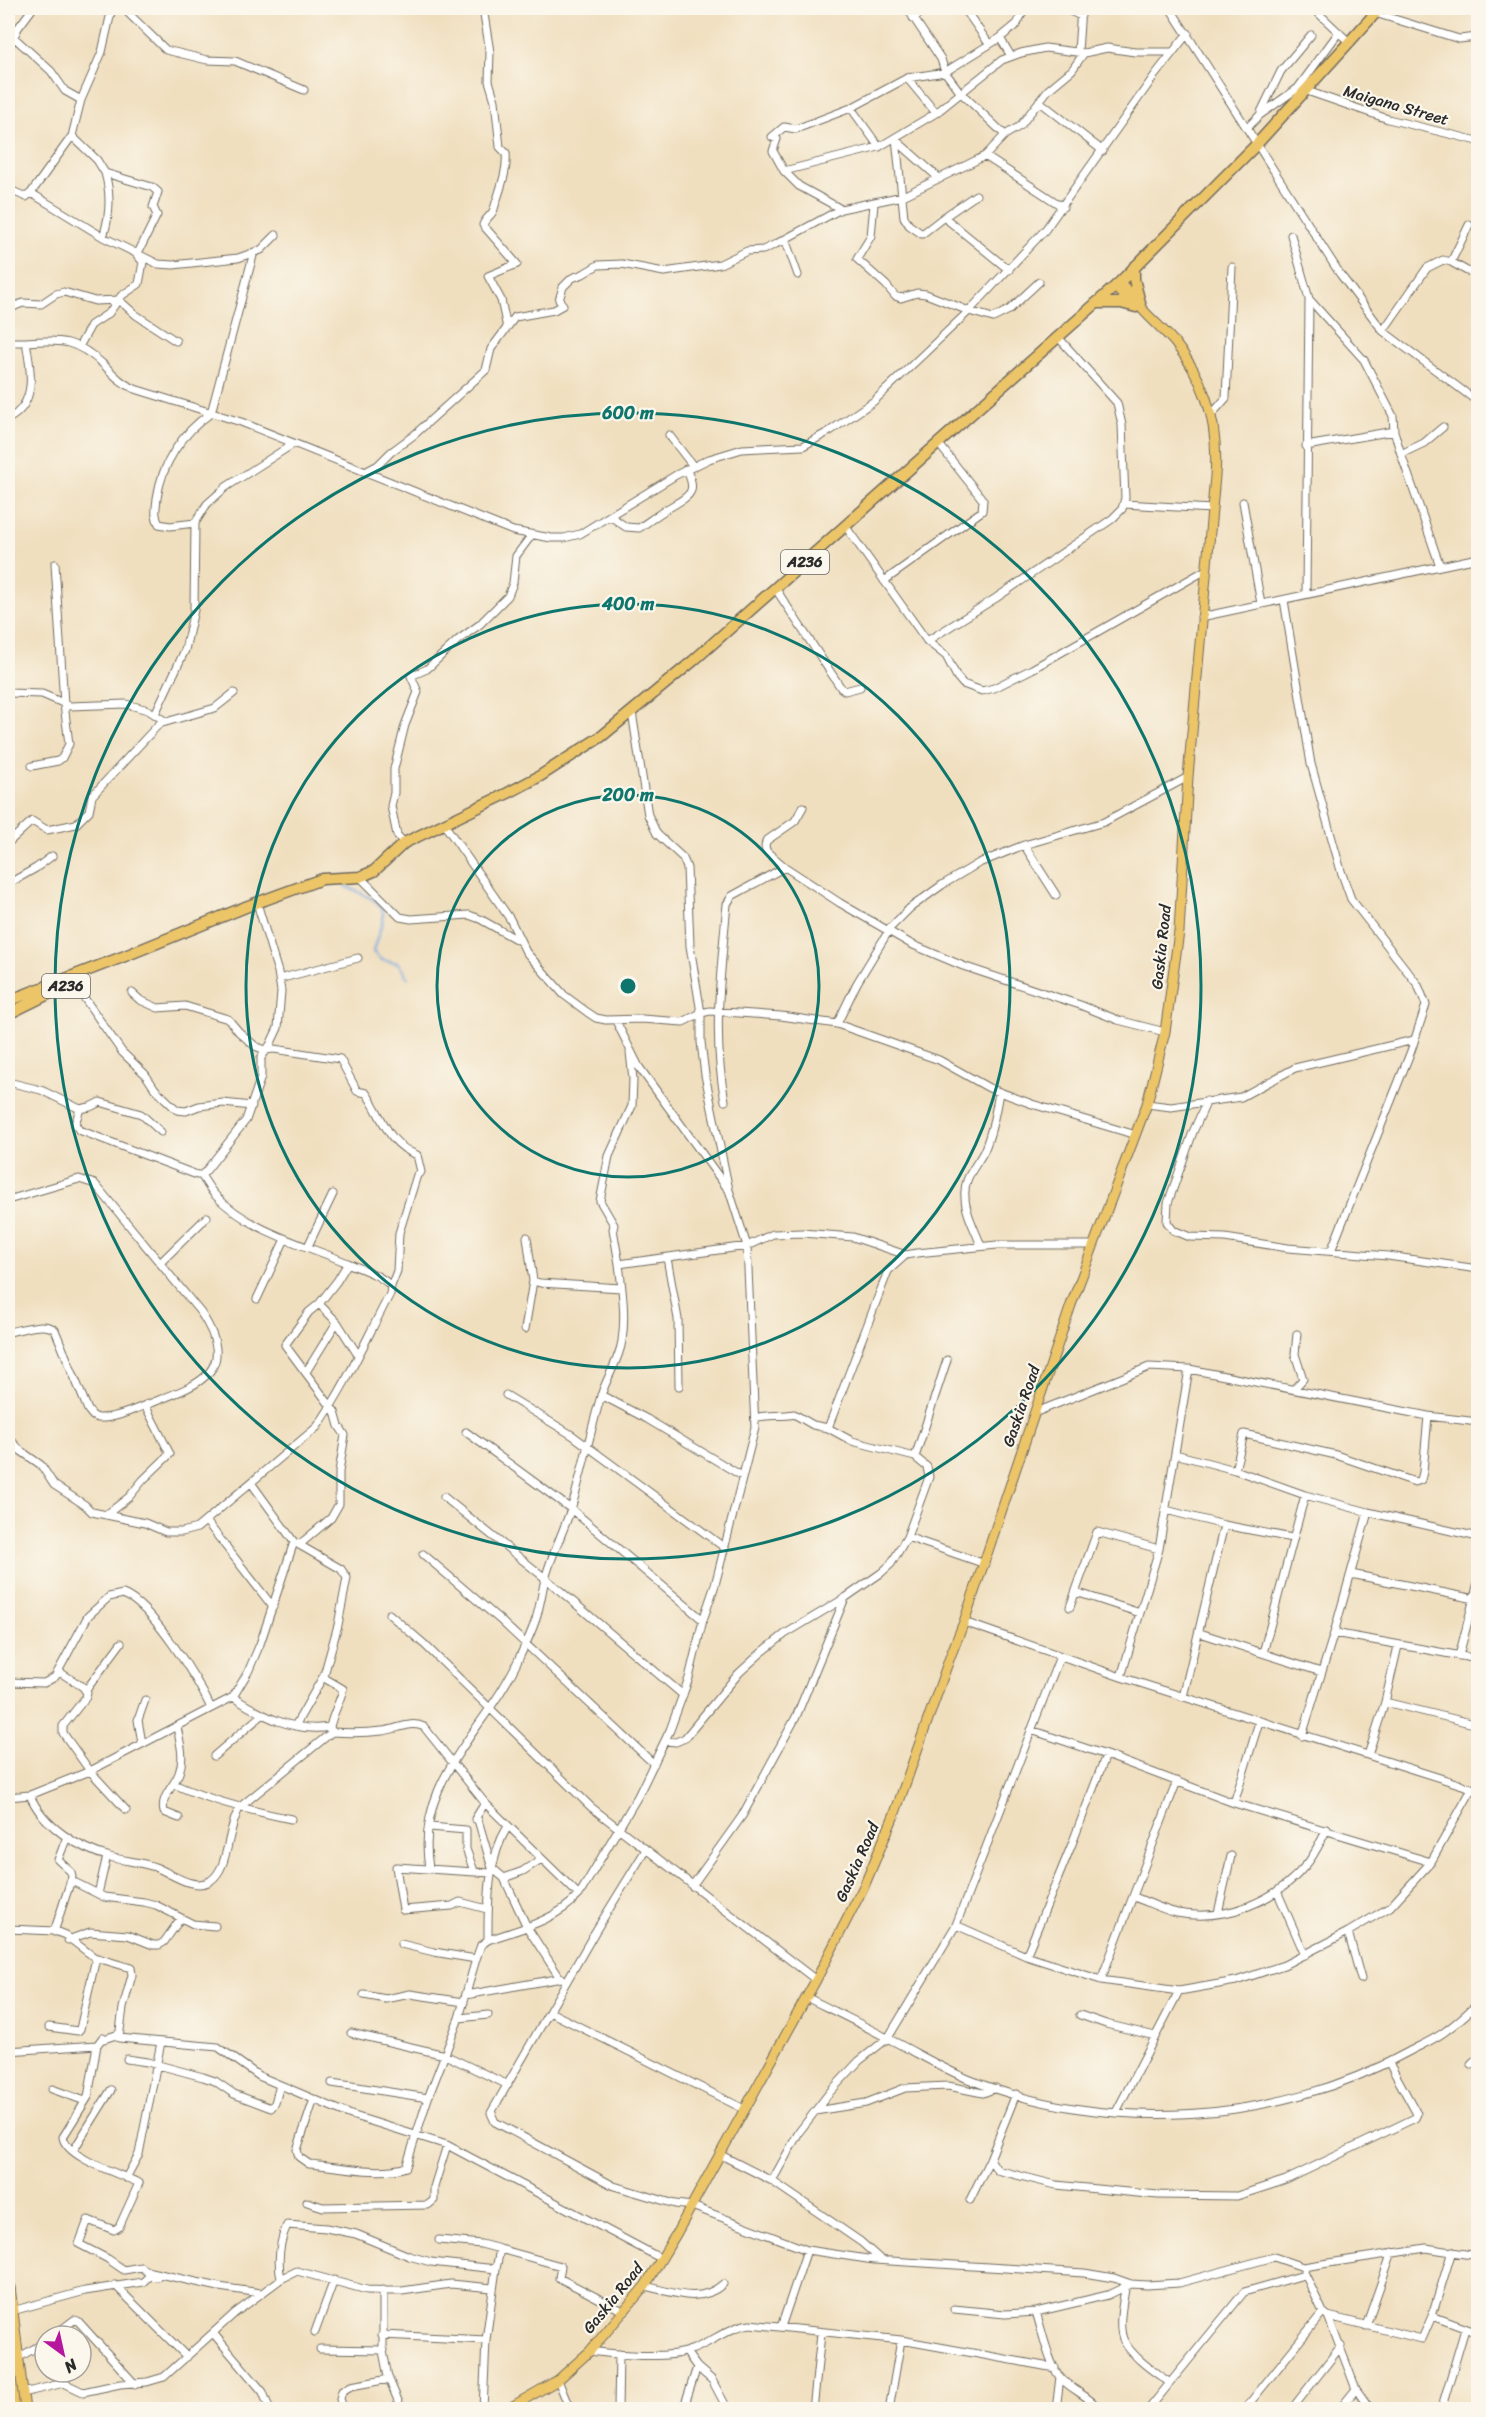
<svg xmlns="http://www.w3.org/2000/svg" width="1486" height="2417" font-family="Sriracha,sans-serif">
  <rect width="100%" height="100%" fill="#fbf7ec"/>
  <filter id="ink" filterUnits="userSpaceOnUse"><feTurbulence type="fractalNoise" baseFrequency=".0167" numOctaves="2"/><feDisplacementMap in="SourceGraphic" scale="12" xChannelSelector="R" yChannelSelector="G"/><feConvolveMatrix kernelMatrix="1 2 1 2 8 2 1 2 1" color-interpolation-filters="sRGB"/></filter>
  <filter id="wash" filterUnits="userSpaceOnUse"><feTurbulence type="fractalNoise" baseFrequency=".008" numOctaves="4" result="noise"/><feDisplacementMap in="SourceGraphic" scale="24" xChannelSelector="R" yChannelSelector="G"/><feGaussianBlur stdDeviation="1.35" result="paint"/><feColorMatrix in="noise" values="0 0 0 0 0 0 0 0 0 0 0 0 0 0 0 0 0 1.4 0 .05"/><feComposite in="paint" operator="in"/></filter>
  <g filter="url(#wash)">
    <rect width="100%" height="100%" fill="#f0dfbf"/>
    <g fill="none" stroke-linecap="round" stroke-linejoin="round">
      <!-- stream -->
      <path stroke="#70a6de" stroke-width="2" d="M345,886C358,893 387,900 383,919C381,930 375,941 373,952L381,960L398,963L408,978"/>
    </g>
  </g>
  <g filter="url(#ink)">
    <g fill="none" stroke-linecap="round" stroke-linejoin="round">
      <!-- minor casing -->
      <g stroke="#706a5f" stroke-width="9">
        <path id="minor" d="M123,8L166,50L207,60L235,61L304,90
          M483,8L490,52L489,81L495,101L500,147L506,153C508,172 499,191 494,209C492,216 485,218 483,225L517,264L488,276L501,300L507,328
          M907,8L941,59L945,72L960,92L1005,135
          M964,8L989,44
          M1063,8L1081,16
          M1170,8L1340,274L1383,331L1478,402
          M1313,8L1350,43
          M1375,13L1459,39L1478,37
          M913,18L929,8
          M8,32L51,71L65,91L81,100
          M1000,38L1011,56
          M8,49L18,28L33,8
          M1078,52L1081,8
          M1084,53L1072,70L1048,90L1020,126L1005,135L985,156L903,196L841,209L799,186L784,171L879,147L936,113L1002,60L1021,53L1045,48L1084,53L1107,48L1135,52H1173
          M907,78L936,113
          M1307,91L1388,119L1478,141
          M1039,101L1103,151
          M851,108L879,147
          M1261,112L1281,71L1311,35
          M1247,128L1260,115L1298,88L1339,32
          M72,136L97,160L105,173L152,187L158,192L153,207L157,215L137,255L143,262L139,284L121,296L109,313L91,325L80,345
          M896,138L904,217L909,225L922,234L944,217L1009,270
          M898,142L940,179
          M985,156L1063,207
          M784,171L773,151L777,139L772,137L784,127L796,129L851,108L907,78L945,72L1000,38L1017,24L1025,8
          M8,189L26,197L31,193L72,136L81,100L102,52L112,8
          M31,193L103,237L158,264L173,265L238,258L261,250L276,235
          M874,204L871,236L857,259L886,285L895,296L901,298L917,293L926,294L969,311L993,318L1009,310L1039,282
          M944,217L976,195
          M1291,235L1309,299L1364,360L1393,416L1394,431L1401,454L1440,566
          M103,237C110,216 111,194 105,173
          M785,239L798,275
          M1451,262L1467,271L1478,274
          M8,312L15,306L23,303L41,304L56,294L64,292L95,301L119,300L136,315L176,341
          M1383,331L1427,268L1443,260L1451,262L1469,225
          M8,342H26
          M1212,414L1226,398L1232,267
          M8,419C38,404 31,369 26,342C62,339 77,340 104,365C114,375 122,384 135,389L241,422L513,531L551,538H564L580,534L676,475L709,459L742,449L803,446L830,431L874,401L969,311L1045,230L1155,75L1188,33
          M669,435L693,466
          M1306,446L1394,431
          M1401,454L1424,443L1443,427
          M365,472L378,465L391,452L414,435L486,370L491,349L515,317L554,310L563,305L559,300L563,287L572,278L583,274L598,265L622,264L664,272L720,264L747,251L763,250L776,244L841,209
          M1243,502L1261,604
          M1124,504L1212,509
          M610,516L626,527L639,528C648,522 657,515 667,509C686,497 700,495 686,469
          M195,523L207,504L226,487L293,444
          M846,527L927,641L946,656L957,677L963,684L982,691L994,688L1032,669L1206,570
          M884,581L982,511L983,500L938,443
          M775,588L841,688L845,691L860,687
          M1306,594L1309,299
          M1284,600L1311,764L1341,871L1351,899L1418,985L1426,1005L1411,1051L1331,1251
          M1201,617L1478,558
          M927,641L996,598L1112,519L1122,509L1125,498L1122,425L1117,403L1058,337
          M8,693L42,694L70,706L126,704L148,710L165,721
          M155,714L185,650L194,610L195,523L170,526L159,524C154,515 156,509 157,498C162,463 182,433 211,413L254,252
          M32,766L58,761L62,758L69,744L64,704L55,564
          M803,807L795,821L766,841L765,847L767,852L785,867L840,903L911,944L963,966L1080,1005L1118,1020L1165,1032
          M444,824L510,919L526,952L564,995L587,1012L596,1018L606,1020L642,1019L683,1022L701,1013L710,1011L781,1016L837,1024L939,1060L989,1088L1032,1104L1136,1135
          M8,843L32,821L47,830L76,824L89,811L92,796L159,724L215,708L234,693
          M404,843L397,835L391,806L394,793V769L405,725L418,692L411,676L427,669L458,640L479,625L508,596L513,583L516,556L531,536
          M1024,845L1056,895
          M360,877L400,917L411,919L469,915L480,919L521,942
          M8,884L36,868L52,856
          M279,979L358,958
          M73,982L122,1052L145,1074L155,1089L177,1110L186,1111L199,1106L223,1103L252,1106
          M616,1021L639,1067L727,1188
          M837,1024L857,983L891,927L910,908L942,885L979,863L1024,845L1104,822L1188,777
          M8,1082L41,1090L80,1109L90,1107L100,1102L141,1114L161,1132
          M725,1101C712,1035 721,970 727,904L732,896L785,867
          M1207,1101L1193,1132L1168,1203L1167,1222L1173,1230L1190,1237L1225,1238L1288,1248L1388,1256L1478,1269
          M1147,1104L1171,1107L1241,1097L1295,1068L1414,1040
          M80,1109L75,1124L79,1130L197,1175H201C205,1181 209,1188 214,1194C250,1232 304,1244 350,1264C364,1270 380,1275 391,1286
          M201,1175L205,1172L246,1120L261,1077V1058L270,1045L278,1028L281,991L278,972L257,903
          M8,1200L79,1179L95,1184L201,1313C240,1372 198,1385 151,1403C135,1409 115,1419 98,1418L93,1416L88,1410L55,1330C44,1321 21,1330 8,1332
          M527,1237L533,1281L540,1283L621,1288
          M308,1246L333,1194
          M981,1246C976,1231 965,1213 965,1197C963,1177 976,1167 984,1151C992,1133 996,1111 999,1092
          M667,1258L678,1319L679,1386
          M161,1262L207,1217
          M619,1264L613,1229L614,1225L600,1201L609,1156L632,1106L633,1079L630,1052
          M257,1299L285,1239
          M319,1304L337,1322L358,1355
          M525,1329L533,1281
          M306,1372L337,1322
          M1294,1389L1303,1379L1295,1354L1297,1334
          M506,1395L572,1435L725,1548
          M601,1395L647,1419L742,1476
          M1034,1413L1149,1367L1189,1369L1428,1416L1478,1422
          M828,1428L888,1271L906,1255L917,1253L997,1245H1093
          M466,1432L571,1509L703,1620
          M8,1437L21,1451L41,1465L54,1485L85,1505L92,1512L145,1523L166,1532H182L197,1528L317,1427C346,1386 366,1339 390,1294L391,1286L397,1271L399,1233L417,1175L421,1172L417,1155C387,1144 383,1117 366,1093L357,1091L340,1059L274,1049L265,1050L255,1046L239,1032L228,1019L185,1006L158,1008L140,1000L132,993
          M1175,1454L1235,1470L1305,1495L1368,1512L1478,1537
          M915,1457L947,1360
          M1235,1470L1244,1434L1336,1455L1415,1482L1421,1480L1423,1472L1428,1416
          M252,1484L294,1542L341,1569L347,1578L338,1625L324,1675L295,1726
          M444,1497L545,1578L683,1695
          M1166,1510L1224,1525L1292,1538
          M106,1515L129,1497L143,1480L170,1454L145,1405
          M206,1521L273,1607
          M907,1537L985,1564
          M299,1545L331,1518L339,1504V1472L345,1435L339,1426L335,1412L285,1345L309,1312L319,1304L337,1281L348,1263
          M423,1554L499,1619L654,1764
          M1351,1574L1475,1599
          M1076,1592L1140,1613
          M1070,1607L1097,1532L1159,1549
          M389,1614L424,1644L591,1807L816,1980
          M964,1622L1121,1677L1478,1790
          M1200,1633L1321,1672
          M1334,1633L1478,1659
          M1263,1653L1305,1495
          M1459,1656L1478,1582
          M58,1671L83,1687L87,1693L86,1697L63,1726V1733L90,1771L126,1810
          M324,1675L326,1679L343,1689C340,1702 333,1713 330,1727
          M1121,1677L1159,1549L1189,1369
          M8,1682L44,1683L55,1677L88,1616L109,1597L123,1594C152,1605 198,1680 211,1708
          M86,1690L121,1643
          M233,1697C262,1716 295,1733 330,1727L332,1732C348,1733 366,1733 382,1731C396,1730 411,1720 424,1727L485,1803L579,1895
          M1183,1697L1224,1525
          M1385,1702L1478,1725
          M177,1727C180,1743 185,1757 179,1773C174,1787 160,1796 164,1812L179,1818
          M1031,1730L1106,1755L1234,1803L1431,1862
          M1302,1736L1334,1633L1368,1512
          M665,1741L676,1742L685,1738L739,1673L761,1653L785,1634L845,1598L881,1573L891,1564L907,1537L929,1477L927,1467L915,1457L852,1441L828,1428L813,1425L794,1414C781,1417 768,1414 755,1418
          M142,1743L138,1720L145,1700
          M1368,1755L1385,1702L1398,1646
          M214,1756L263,1714
          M174,1784C210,1801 252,1811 291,1819
          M30,1795C42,1825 79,1849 110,1857C125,1861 140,1862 155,1867C171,1873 193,1891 210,1881C230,1868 226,1830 240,1807L332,1732
          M8,1797L30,1795L90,1771L233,1697L248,1672L260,1644L294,1542
          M485,1803L475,1819L478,1820L492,1868L504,1878L527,1927L560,1978
          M1234,1803L1259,1722
          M430,1827L466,1830V1849L474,1871
          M645,1851L595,1932L491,2113L495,2122L614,2186L675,2204L692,2206L807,2250L874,2260L1084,2273L1114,2278L1131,2284L1147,2285L1179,2283L1274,2257L1303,2267L1426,2248L1478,2256
          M429,1868C414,1778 488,1730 520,1656C526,1644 532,1631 536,1619C540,1606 542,1592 545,1579C552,1554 564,1530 572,1506C583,1469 590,1432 601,1396C607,1376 619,1361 622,1341C626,1315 622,1289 619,1264L747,1246L773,1234L802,1233L853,1237L906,1255
          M504,1878L523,1871L541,1859
          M70,1882L76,1883L104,1897L144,1902L156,1905L193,1924L215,1926
          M692,1886L742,1816L796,1717L845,1598
          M1277,1891L1305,1955
          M98,1894L107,1856
          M1134,1897C1148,1902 1163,1910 1177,1913C1225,1922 1275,1902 1306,1865C1315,1855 1321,1840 1327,1829
          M487,1909L460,1902L452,1906L403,1910L396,1867L491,1873
          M1218,1913L1231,1856
          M956,1925L1026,1956L1101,1980L1179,1991L1236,1981L1284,1965L1348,1932L1390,1907L1431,1862L1472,1789
          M8,1929L55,1931L65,1935L94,1957L131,1968L132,1975L123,2008L119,2038
          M54,1932L72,1877L71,1872L58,1860L67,1837
          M1348,1932L1361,1979
          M68,1940L90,1932L128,1935L153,1945H159L164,1942L181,1918
          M488,1940C520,1929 555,1921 579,1895L638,1796L670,1730L689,1678L703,1620L715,1585L755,1428L747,1246L729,1190L705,1075L701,1042V1013L690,946L687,868L683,858L657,834L648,815L632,712
          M401,1944L434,1952L476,1959
          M1026,1956L1072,1844L1106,1755
          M1101,1980L1177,1781
          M364,1995L386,1999L410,1994L464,2002
          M466,1995L562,1978
          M806,1997C834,2011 863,2025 891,2040C917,2053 942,2068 968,2079C1106,2135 1278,2124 1408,2052C1421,2045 1436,2039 1447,2030C1458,2022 1468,2012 1478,2004
          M550,2012L744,2109
          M1080,2015L1106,2024L1155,2036
          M459,2018L488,2015
          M49,2027L78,2031L80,2029L96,1958
          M351,2033L445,2055L508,2085
          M97,2045L88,2097L63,2137C66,2158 121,2174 139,2183L119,2227L114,2230L88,2220L79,2244L108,2259L124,2270L141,2267L146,2271L219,2287L261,2293
          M8,2051L97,2045L103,2037L104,2039L116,2035L119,2038L218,2047L259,2076L285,2087L351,2115L447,2145L662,2259
          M127,2059L147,2062L203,2077L215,2081L234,2094L271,2108L275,2103L280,2085
          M1471,2065L1478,2058
          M332,2083L428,2098
          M52,2089L85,2101
          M314,2099L297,2150L299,2157L309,2164C337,2166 381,2176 406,2167L428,2098L459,2018L476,1959L481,1945L488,1940C488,1902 487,1860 508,1826
          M815,2111L866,2103L905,2088L948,2086L983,2093L996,2088
          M1116,2112L1179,1991
          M73,2151L111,2090
          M719,2154L772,2181
          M990,2159L997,2170L1056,2185L1158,2195L1237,2196L1286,2180L1415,2118L1417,2114L1389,2063
          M126,2178L139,2154L161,2042
          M970,2200L990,2159L1016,2094
          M307,2202L323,2207L428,2205L434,2200V2187L447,2145
          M439,2240L481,2244L500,2249L496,2269
          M500,2249L561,2266L559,2278L625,2312
          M881,2260L861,2242L772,2181L799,2132L830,2092L859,2061L888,2038L956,1925L1060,1656
          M1304,2272L1323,2312L1328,2316L1356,2389L1371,2410
          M281,2279C277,2259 279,2243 287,2225L326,2228L356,2234L409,2256L431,2262L496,2269L486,2340L483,2410
          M115,2285L187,2357
          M645,2286C672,2292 700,2305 723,2284
          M1125,2289C1123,2303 1117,2327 1124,2341C1133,2358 1155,2372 1170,2383
          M383,2290V2351L388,2377L402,2410
          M954,2309L1005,2314L1036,2312L1108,2295L1131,2284
          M12,2311L85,2291L143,2282L149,2276L157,2277
          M1036,2312C1042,2330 1048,2361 1059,2376C1070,2390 1089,2395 1100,2410
          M1328,2316L1422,2339L1432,2316L1452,2251
          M1432,2316L1478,2333
          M1366,2326L1392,2252
          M781,2327L807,2250
          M315,2332L334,2280
          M213,2333L263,2392L269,2408
          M382,2335L486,2340
          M53,2336L74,2320L78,2321L135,2384
          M320,2349L384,2350
          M590,2351C616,2354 666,2360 691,2350C711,2343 728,2327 750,2324L901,2340L1055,2368
          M686,2352L697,2367L712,2380L728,2410
          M18,2358L45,2342
          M558,2380L570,2410
          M23,2393L64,2383L83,2392L120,2384L147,2382L164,2377L235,2313L281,2279L297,2271L367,2290L402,2291L451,2284L492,2288
          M344,2410L340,2399L342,2391L351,2386L389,2379
          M618,2410L619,2354
          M683,2410L697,2367
          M813,2410L821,2334
          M889,2410L901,2340
          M1056,2410L1060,2377
          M1148,2410L1244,2292L1304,2275
          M1244,2410L1323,2312
          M1291,2410L1341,2346
          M1339,2410L1356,2389
          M1441,2410L1465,2329"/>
      </g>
      <!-- major casing -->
      <g stroke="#706a5f" stroke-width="11">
        <path id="major" d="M1115,287L1132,305
          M8,2270L25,2410
          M8,2352L15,2410
          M506,2410L558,2380L590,2351L645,2286L675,2236L816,1980L865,1884L895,1813L950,1657L964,1622L1071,1305L1147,1104L1165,1032L1179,932L1188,777L1215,476C1219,426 1207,382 1175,343C1165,331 1153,321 1143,310C1134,299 1131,291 1119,283"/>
      </g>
      <!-- highway casing -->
      <g stroke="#706a5f" stroke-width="13">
        <path id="highway" d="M1134,267V279L1140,303
          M1096,303H1121L1136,307
          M8,1001L125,956L248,906L322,879L360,877L374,871L404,843L508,793L540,776L602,736L693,661L1119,283L1256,145L1380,8
          M8,1014L81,978"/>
      </g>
      <!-- minor -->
      <use href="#minor" stroke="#fff" stroke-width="7"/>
      <!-- major -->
      <use href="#major" stroke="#edc569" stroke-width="9"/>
      <!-- highway -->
      <use href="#highway" stroke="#edc569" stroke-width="10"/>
    </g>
  </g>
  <!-- distance rings -->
  <g fill="none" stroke="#0f766e" stroke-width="3">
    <circle cx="628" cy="986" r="191"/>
    <circle cx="628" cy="986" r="382"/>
    <circle cx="628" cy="986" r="573"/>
  </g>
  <g text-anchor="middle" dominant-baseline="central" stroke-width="4.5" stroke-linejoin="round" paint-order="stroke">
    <!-- shield labels -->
    <g fill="#fbf7ec" stroke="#696865" stroke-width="1.5">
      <rect x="781" y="550" width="48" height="24" rx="4.5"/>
      <rect x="42" y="974" width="48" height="24" rx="4.5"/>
    </g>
    <g font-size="15" font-weight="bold" fill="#2b2b2b">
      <text x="805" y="562">A236</text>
      <text x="66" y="986">A236</text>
    </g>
    <!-- street labels -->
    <g font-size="16" fill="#2b2b2b" stroke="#fbf7ec">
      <text transform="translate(1396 105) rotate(16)">Maigana Street</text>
      <text transform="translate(1161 947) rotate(-84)">Gaskia Road</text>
      <text transform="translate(1021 1406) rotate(-71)">Gaskia Road</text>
      <text transform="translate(857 1862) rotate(-66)">Gaskia Road</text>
      <text transform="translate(613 2298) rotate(-51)">Gaskia Road</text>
    </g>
  </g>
  <circle cx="628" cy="986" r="9" fill="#0f766e" stroke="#fbf7ec" stroke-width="3"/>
  <g font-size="18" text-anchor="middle" font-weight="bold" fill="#0f766e" stroke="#fbf7ec" stroke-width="4.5" stroke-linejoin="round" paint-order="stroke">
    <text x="628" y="419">600 m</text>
    <text x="628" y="610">400 m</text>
    <text x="628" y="801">200 m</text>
  </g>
  <!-- margin -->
  <rect width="1486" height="2417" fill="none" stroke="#fbf7ec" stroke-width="30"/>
  <!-- north arrow -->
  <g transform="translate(63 2354) rotate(147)"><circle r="28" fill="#fbf7ec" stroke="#a8a59f" stroke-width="1.5"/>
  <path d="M0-4.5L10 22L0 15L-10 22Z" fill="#b5179e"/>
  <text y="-9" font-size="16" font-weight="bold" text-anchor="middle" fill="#2b2b2b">N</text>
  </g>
</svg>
